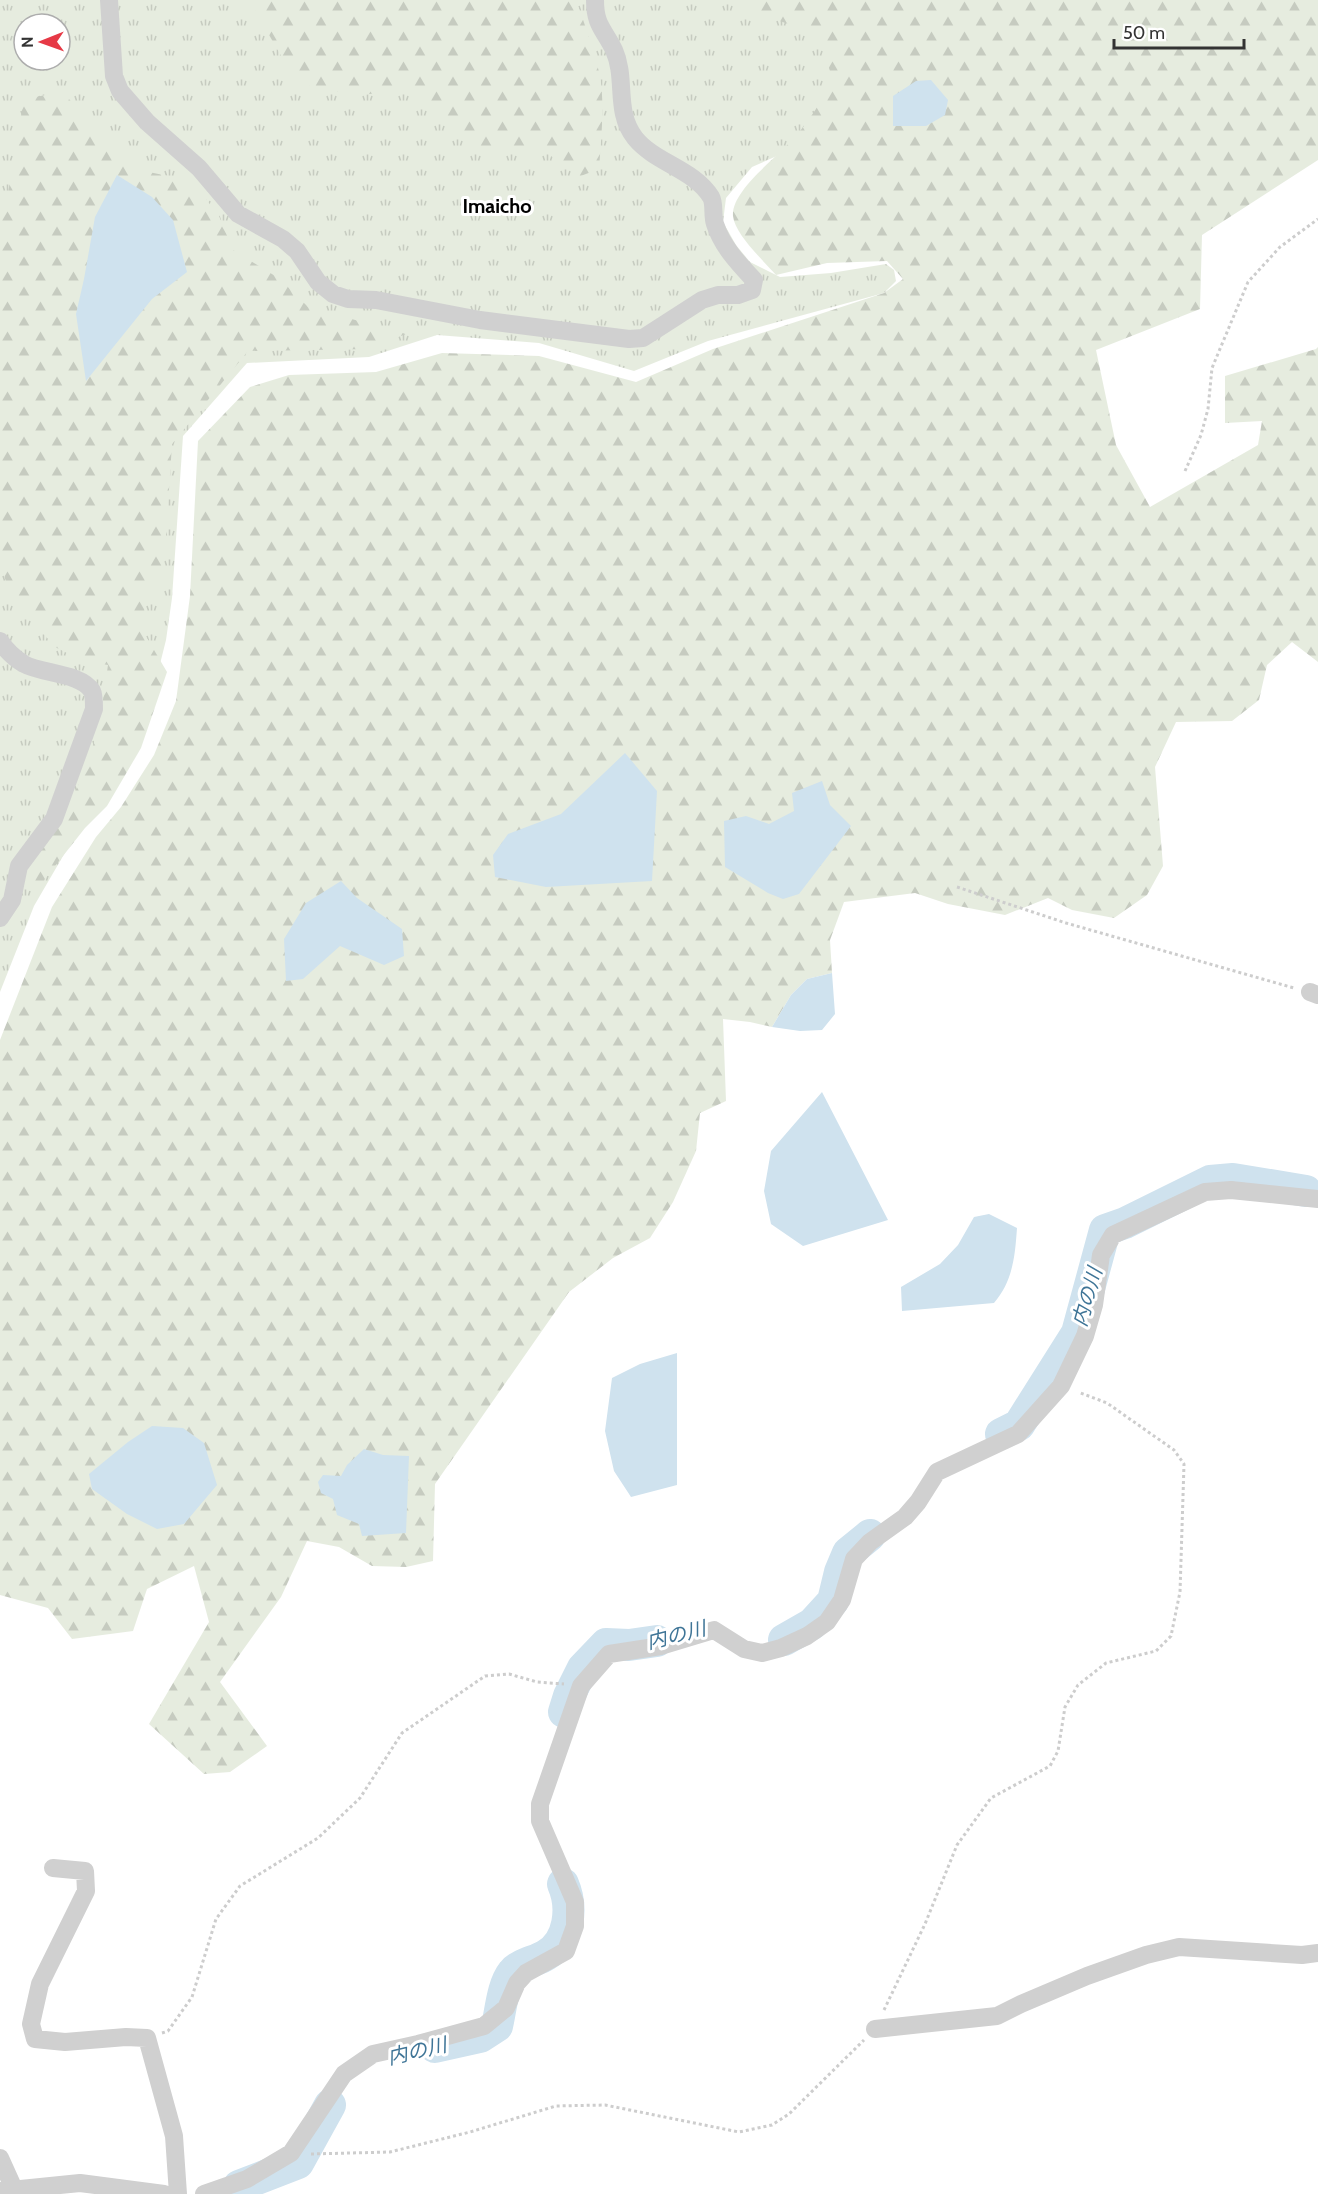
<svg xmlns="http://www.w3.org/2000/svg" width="1318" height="2194" font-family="Cabin,'Noto Sans JP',sans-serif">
  <defs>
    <pattern id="grass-tufts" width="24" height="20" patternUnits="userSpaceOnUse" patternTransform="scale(1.5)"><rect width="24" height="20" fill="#e6ecdf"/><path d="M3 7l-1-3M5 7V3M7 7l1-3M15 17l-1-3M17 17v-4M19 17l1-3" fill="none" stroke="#c6cbc0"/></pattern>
    <pattern id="forest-firs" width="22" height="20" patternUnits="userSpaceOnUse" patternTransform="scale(1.5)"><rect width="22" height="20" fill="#e6ecdf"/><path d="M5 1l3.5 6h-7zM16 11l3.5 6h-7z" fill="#c6cbc0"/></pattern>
  </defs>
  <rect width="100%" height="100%" fill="#fff"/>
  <!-- grass -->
  <path fill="url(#grass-tufts)" fill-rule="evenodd" d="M0,0H810L854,45L802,145L752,167L726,198L723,222L736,245L750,262L780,277L831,273L886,264L894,270L896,281L884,293L708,341L634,371L539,343L437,335L369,357L247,363L183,436L172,598L166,640L149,708L34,906L0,992ZM24,24H60V60H24Z"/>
  <!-- forest -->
  <path fill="url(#forest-firs)" d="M249,0H576C585,25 594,50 600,76C605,106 601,139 599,169L578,177L542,149L515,147L483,149L443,124L422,88L361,95L317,89L295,80Z
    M743,0H1318V160L1202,235L1200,309L1096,350L1116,445L1150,507L1258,445L1262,421L1225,423V376L1316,349L1318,347V662L1292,642L1267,665L1259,700L1232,721L1176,722L1155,767L1163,866L1147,895L1114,918L1072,910L1048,898L1005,915L948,904L915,893L844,902L830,940L832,973L807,979L791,995L772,1027L750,1022L723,1019L726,1101L700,1113L696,1151L673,1202L650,1238L613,1258L569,1292L435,1484L433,1561L406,1567L372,1566L339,1547L307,1541L281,1597L220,1682L267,1746L230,1772L204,1774L149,1724L209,1622L194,1566L147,1589L133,1631L72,1639L48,1608L0,1595V1040L52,907L96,837L121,807L154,755L176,701L190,596L198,441L250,387L289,375L376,372L442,353L539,356L636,382L713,349L884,293L903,279L887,261L827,263L776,275C764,261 735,235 733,216C731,190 779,156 795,137C810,120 822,100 833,80L822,47L805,30L763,15Z
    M63,92L108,145L144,171L192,181L219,216L233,250L280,279L308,307L406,334L368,349L248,351L172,444L163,581L145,590L144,633L167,672L141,748L107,806L85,828L37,889L30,891L24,886V872L61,820L83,776L99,727L108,665L81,660L55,647L22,609L8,587L0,564V215L8,193L24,99Z"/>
  <!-- water -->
  <path fill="#cfe2ee" d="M931,80L948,100L945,115L926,126H893V96L916,81Z
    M117,175L152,197L173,220L187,272L152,299L86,381L76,314L84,279L95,217Z
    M625,753L657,791L652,881L546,887L495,877L493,855L508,834L561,814Z
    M822,781L830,805L851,826L799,894L783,899L768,893L725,867L724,821L746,816L769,824L794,811L792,793Z
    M341,881L357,898L402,929L404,956L384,965L340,946L303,979L286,981L284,939L306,903Z
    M832,973L835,1014L822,1030L800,1031L772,1027L791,995L807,979Z
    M822,1092L888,1220L803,1246L771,1224L764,1191L771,1151Z
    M989,1214L1017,1228C1015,1256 1013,1281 994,1303L902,1311L901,1287L940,1264L958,1245L974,1217Z
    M677,1353V1485L631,1497L614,1471L605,1431L612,1378L640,1364Z
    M152,1426L183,1428L204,1443L217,1485L184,1524L157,1529L127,1514L92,1489L89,1474L128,1442Z
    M364,1449L383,1455L409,1456L406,1533L362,1536L359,1524L337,1515L333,1499L321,1493L318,1482L323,1475L341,1476L347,1465Z"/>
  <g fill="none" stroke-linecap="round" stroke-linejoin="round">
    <!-- river -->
    <path stroke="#cfe2ee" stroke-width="32" d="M1001,1434L1019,1425L1077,1333L1105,1230L1125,1223L1210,1181L1233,1179L1306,1191
      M784,1640L812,1624L833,1601L840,1572L848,1553L870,1535
      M564,1712L569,1696L583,1668L606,1644L629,1645L657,1641
      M435,2047L480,2037L497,2026C501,2010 502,1986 513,1972C519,1964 537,1961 546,1955C570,1941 573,1907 563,1884
      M239,2186L298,2163L330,2105"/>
    <!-- path -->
    <path stroke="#cdcdcd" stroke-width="3" stroke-dasharray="3 3" stroke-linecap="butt" d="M1185,471L1201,435L1208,409L1212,368L1248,282L1280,247L1318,219
      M957,887L1066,923L1294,988
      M884,2010L925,1924L957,1845L991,1798L1050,1766L1058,1751L1065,1707L1078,1685L1106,1663L1156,1651L1171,1636L1180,1592L1184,1464L1174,1450L1107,1403L1078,1392
      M162,2033L168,2031L192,1997L216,1919L240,1886L318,1838L360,1798L402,1733L485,1676L509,1674L537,1682L564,1684
      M311,2154L390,2152L470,2132L556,2106L605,2105L739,2132L772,2125L789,2114L864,2040"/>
    <!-- minor -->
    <path stroke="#d0d0d0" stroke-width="18" d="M109,0L114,76L120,91L147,122L199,168L238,214L283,239L297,251L318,282L333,294L348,299L376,300L480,320L629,339L643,338L702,300L718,295H738L752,290L754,280C738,263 722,246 715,224C712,216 715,204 711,197C694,169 655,163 635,138C614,111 627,79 614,50C604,29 595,26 595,0
      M0,641C6,650 14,658 24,664C42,674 81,673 92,691C94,695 94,703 94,709L54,819L19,866L12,900L0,918
      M1310,992L1318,995
      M53,1868L85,1871L86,1891L40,1984L31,2024L35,2039L65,2042L126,2037L147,2038L174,2136L178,2194
      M875,2029L997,2016L1021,2004L1087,1976L1146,1955L1179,1947L1302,1955L1318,1953
      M0,2158L14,2189
      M0,2191L80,2183L164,2194
      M204,2194L247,2179L291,2153L344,2074L373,2054L418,2044L484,2026L506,2008L517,1983L526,1973L566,1951L575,1926V1902L540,1821V1804L581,1686L609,1654L661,1646L714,1630L744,1649L762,1653L781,1648L807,1636L827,1622L842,1600L854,1559L870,1542L905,1517L918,1502L937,1472L1018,1434L1061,1386L1085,1336L1094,1305L1101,1255L1113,1235L1205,1192L1231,1190L1318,1199"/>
  </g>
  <g text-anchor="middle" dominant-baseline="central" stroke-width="6" stroke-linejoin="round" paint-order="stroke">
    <!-- neighbourhood labels -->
    <g font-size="20" font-weight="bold" fill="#000" stroke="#fff">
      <text x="497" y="206">Imaicho</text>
    </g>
    <!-- water labels -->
    <g font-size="20" font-style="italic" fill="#3f7597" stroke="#fff">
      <text transform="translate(1087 1297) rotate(-74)">内の川</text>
      <text transform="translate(676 1635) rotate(-14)">内の川</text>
      <text transform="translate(417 2051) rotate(-13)">内の川</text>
    </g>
  </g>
  <!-- north arrow -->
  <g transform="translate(42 42) rotate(269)"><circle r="28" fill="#ffffff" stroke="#adadad" stroke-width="1.5"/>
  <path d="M0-4.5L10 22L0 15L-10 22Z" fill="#e63946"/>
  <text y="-9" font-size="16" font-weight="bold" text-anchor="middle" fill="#333333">N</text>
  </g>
  <!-- scale -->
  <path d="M1114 39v9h130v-9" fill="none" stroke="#333333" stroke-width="3"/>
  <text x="1123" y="39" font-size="18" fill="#333333" stroke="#ffffff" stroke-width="4.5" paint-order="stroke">50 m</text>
</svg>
